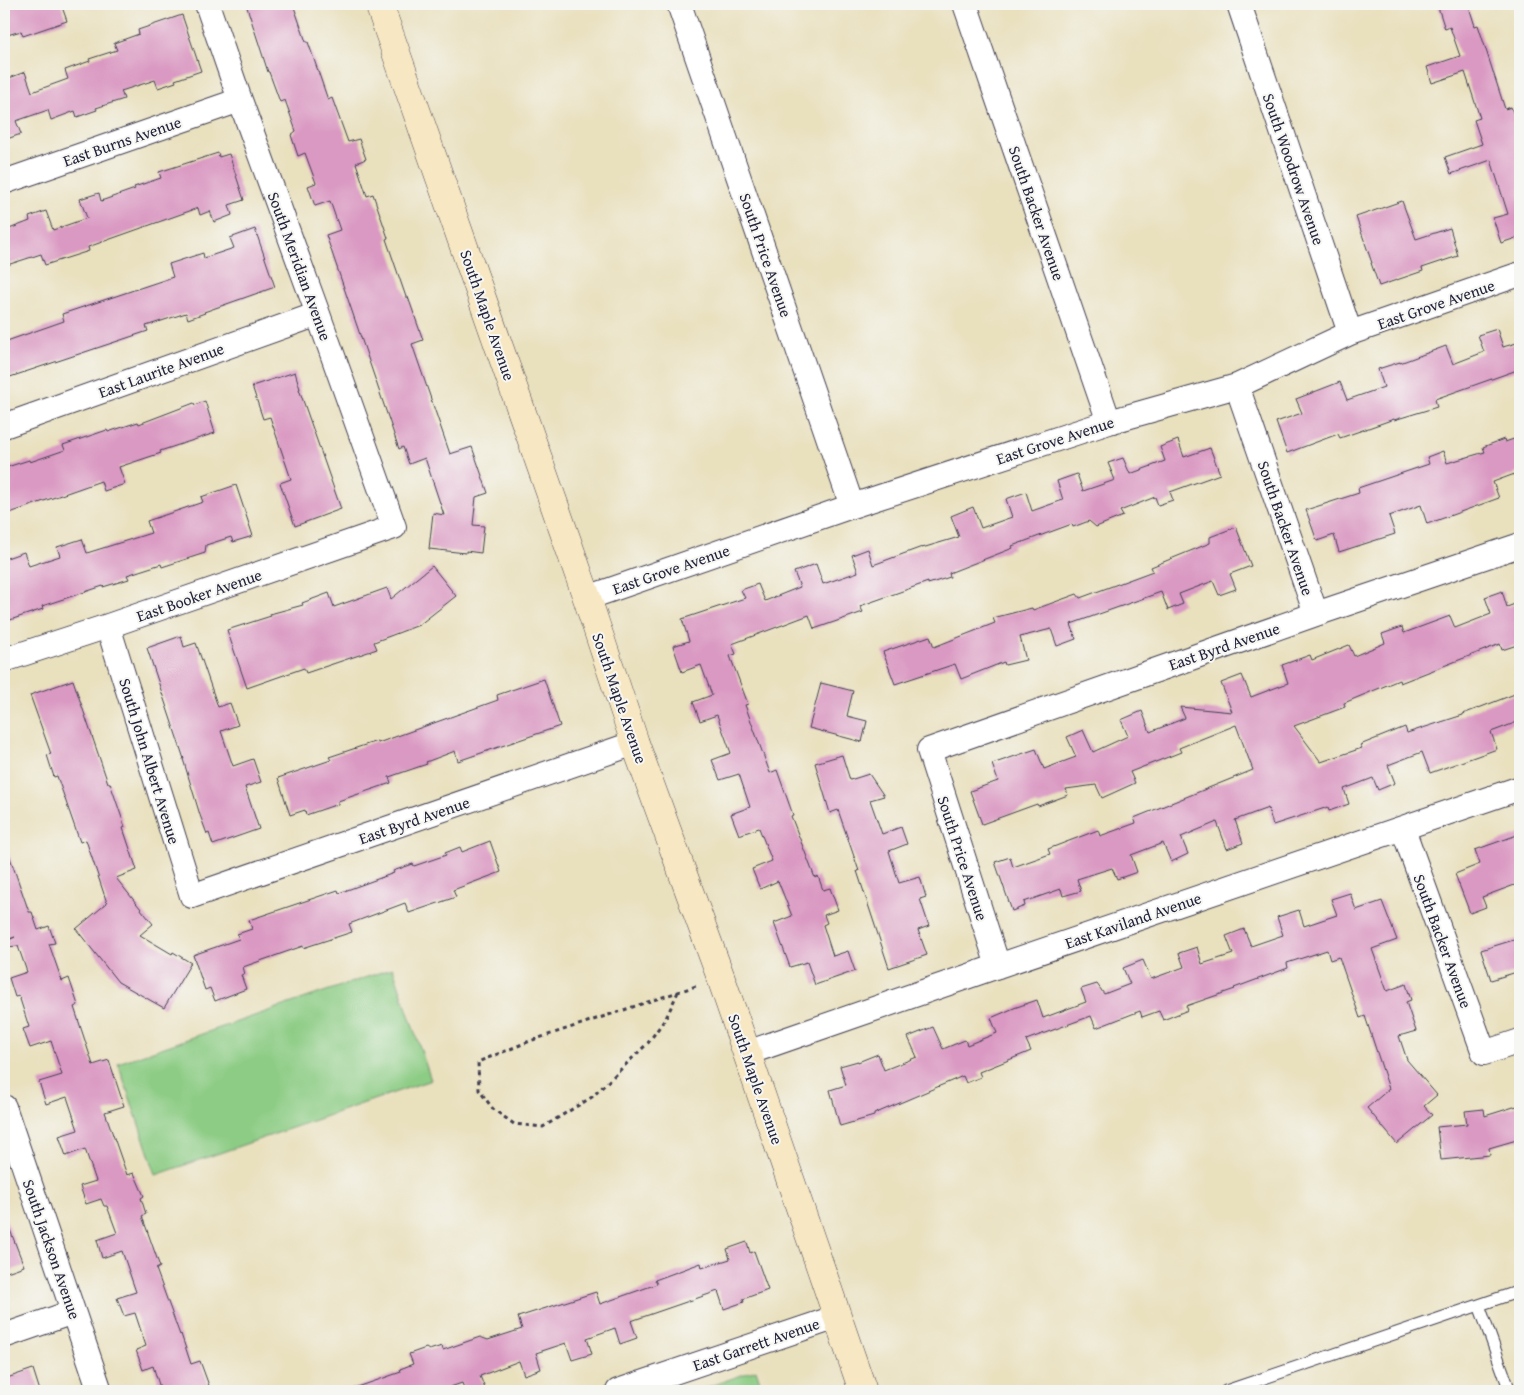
<svg xmlns="http://www.w3.org/2000/svg" width="1524" height="1395" font-family="'Gentium Book Plus',serif">
  <rect width="100%" height="100%" fill="#f6f6f2"/>
  <filter id="ink" filterUnits="userSpaceOnUse"><feTurbulence type="fractalNoise" baseFrequency=".02" numOctaves="2"/><feDisplacementMap in="SourceGraphic" scale="10" xChannelSelector="R" yChannelSelector="G"/><feConvolveMatrix kernelMatrix="1 2 1 2 8 2 1 2 1" color-interpolation-filters="sRGB"/></filter>
  <filter id="wash" filterUnits="userSpaceOnUse"><feTurbulence type="fractalNoise" baseFrequency=".0096" numOctaves="4" result="noise"/><feDisplacementMap in="SourceGraphic" scale="20" xChannelSelector="R" yChannelSelector="G"/><feGaussianBlur stdDeviation="1.12" result="paint"/><feColorMatrix in="noise" values="0 0 0 0 0 0 0 0 0 0 0 0 0 0 0 0 0 1.4 0 .05"/><feComposite in="paint" operator="in"/></filter>
  <g filter="url(#wash)">
    <rect width="100%" height="100%" fill="#e9e0be"/>
    <!-- green -->
    <path fill="#8ccc84" stroke="#577760" d="M393,968L431,1080L156,1175L118,1063Z
      M756,1370L763,1391H696Z"/>
    <g id="blocks">
      <!-- building -->
      <path fill="#da99c2" d="M4,4H61L67,21L23,36L21,31L4,36Z
        M246,4H293L306,42H308L328,100L332,98L348,142L359,139L366,159L356,163L367,196L373,194L388,238L386,239L406,297H408L423,340L412,344L450,454L472,447L488,493L476,497L473,525L484,526L481,553L466,551V553L429,549L433,513L444,515L425,458L409,464L403,447L399,449L326,235L340,230L330,201L315,206L308,186L316,183L305,153L298,156L291,135L296,131L285,100L280,102L269,72H268Z
        M1437,4H1468L1475,26L1478,25L1505,109L1511,107L1520,132V240H1517L1516,238L1501,243L1493,218L1508,214L1491,160L1451,174L1445,157L1482,144L1474,120L1480,118L1465,72L1432,83L1427,67L1460,56L1450,27L1445,29Z
        M182,15L201,71L175,80L176,82L158,88L155,80L121,91L124,99L96,108L97,110L77,117L75,111L51,120L48,110L16,121L21,134L4,140V80L25,72L32,92L68,79L65,70L90,61L89,59L117,50L114,43L139,34L138,30Z
        M218,153L219,157L229,154L244,200L229,205L232,215L214,222L210,211L200,215L198,208L88,247L89,251L45,265L41,254L4,266V231L30,221L29,217L46,211L53,230L87,218L80,199L99,193L101,201L135,189L134,187L161,178L159,172Z
        M1402,201L1416,239L1450,228L1458,256L1422,268L1423,271L1379,286L1371,263H1372L1356,217Z
        M255,229L275,287L204,312L205,313L188,319L186,313L146,326L148,331L4,379V342L64,321L62,314L173,277L169,264L203,253L204,258L234,248L230,238Z
        M1497,329L1503,347L1520,342V369L1435,399L1437,407L1394,420V419L1340,438L1338,434L1287,453L1276,422L1302,413L1296,399L1340,382L1347,400L1384,387L1378,369L1400,362V363L1446,346L1453,364L1484,352L1478,335Z
        M295,372L300,389H299L341,509L295,526L280,483L291,479L270,417L263,419L252,386Z
        M205,401L215,433L160,451L161,453L119,467L125,484L104,491L101,481L4,515V468L29,460L30,462L65,450L63,445L107,430L108,432L138,422L139,424L194,403L195,405Z
        M1520,437V472L1493,482L1499,498L1427,524L1421,505L1389,516L1395,534L1339,552L1334,535L1317,541L1306,510L1359,493L1358,488L1429,464L1427,457L1443,451L1447,463L1485,452L1483,447L1504,439L1505,442Z
        M1178,440L1184,457L1210,448L1220,474L1170,492L1173,500L1158,505L1155,497L1120,511L1123,516L1096,527L1089,521L1073,527L1072,524L1012,546L1013,548L949,573L950,577L928,584V582L860,606L863,612L814,629L809,615L732,644L736,654L730,656L748,704L745,705L770,773L777,770L793,815L791,816L815,878L818,876L823,890L830,888L838,910L824,915L827,923L823,925L833,956L848,951L855,971L815,985L807,962L790,967L774,923L792,916L778,881L760,889L752,869L772,861L759,828L739,835L731,814L750,807L739,774L720,780L712,760L731,753L717,715L700,721L693,702L712,695L701,665L682,672L673,646L689,641L682,619L745,598L741,590L758,584L765,601L800,587L794,572L816,564L823,584L858,572L852,555L868,549L873,565L922,547V548L959,537L951,516L973,507L981,528L1012,517L1006,499L1026,492L1032,511L1063,500L1057,481L1077,474L1083,491L1115,480L1108,463L1123,458L1130,474L1165,461L1160,447Z
        M236,485L253,536L233,542L231,537L206,545L205,553L162,567L161,564L127,575L129,579L103,587V586L42,606L43,609L4,622V559L24,552L29,566L60,556L57,547L82,539L87,553L151,533L147,521L203,502L201,497Z
        M1236,527L1251,566L1230,574L1236,589L1219,595L1213,581L1179,594L1183,604L1168,610L1161,592L1071,624L1076,639L1057,646L1051,629L1020,637L1026,660L1005,665L1004,662L961,679L955,664L895,684L883,652L930,636L934,647L995,623L993,618L1032,608L1033,610L1077,594L1080,598L1153,571L1151,567L1210,543V537Z
        M432,566L456,596L419,625L374,642L377,649L306,673L304,668L247,688L227,630L271,616L270,614L303,605L302,603L329,593L334,607L387,588L391,599Z
        M1502,591L1507,607L1520,602V644L1502,650L1500,644L1400,683L1399,680L1344,703L1345,707L1294,726L1321,762L1362,748L1360,745L1405,727L1407,733L1463,715V714L1520,692V721L1491,732L1497,749L1430,773L1422,752L1388,765L1395,783L1378,790L1373,778L1344,789L1349,804L1329,811L1328,807L1273,825L1268,808L1235,820L1243,843L1227,849L1217,822L1181,837L1188,854L1171,862L1163,843L1131,855L1137,872L1117,879L1112,868L1077,879L1081,891L1063,896L1061,889L1024,902L1025,906L1012,911L995,862L1010,857L1013,867L1050,854L1048,849L1098,830L1100,836L1136,823L1134,818L1253,770L1236,725L1179,748L1181,752L1130,772L1135,783L1102,798L1096,785L1066,789L1068,795L1038,806L1037,804L982,824L970,791L998,781L992,764L1036,749L1044,769L1076,757L1067,737L1083,730L1093,752L1128,736L1121,720L1142,711L1150,732L1185,718L1180,707L1232,712L1221,683L1242,675L1251,697L1288,683L1282,665L1310,655L1312,660L1349,645L1354,656L1385,643L1382,634L1402,627L1404,633L1450,616L1455,628L1491,614L1485,597Z
        M181,636L184,647L196,643L218,707L230,703L238,725L221,731L233,766L253,759L261,782L245,787L259,829L213,845L209,833L207,834L200,815L183,759H184L147,648Z
        M544,679L560,726L458,761L455,751L426,762L427,764L389,777L391,783L338,801V804L306,815L305,810L290,815L278,778L331,760L329,757L377,741L378,743L498,700L497,695Z
        M73,680L108,783H110L125,827L123,828L137,870L116,878L153,924L140,935L172,954L173,952L191,963L164,1008L118,982L76,929L107,903L86,840L80,842L57,776L54,777L47,755L51,754L30,695Z
        M821,683L853,691L847,716L867,721L862,742L809,728Z
        M842,755L850,780L869,774L884,796L870,800L882,834L901,827L907,844L889,851L899,883L920,877L926,897L920,899L929,926L918,930L927,955L889,968L857,871H859L838,810L830,813L815,763Z
        M1520,834V883L1482,897L1486,907L1470,913L1455,874L1480,864L1475,850Z
        M490,841L501,872L453,890L456,897L409,913L405,903L349,924L352,932L303,948V946L243,967L245,974L241,975L246,989L215,1001L210,988L205,990L193,955L239,939L237,934L252,929L249,920L338,890L339,893L394,873L393,871L413,864L414,866L446,855L445,853L460,847L462,852Z
        M4,846H6L29,912H32L38,930L49,926L55,943L49,944L62,981L69,978L78,1005L74,1007L93,1065L109,1060L124,1106L105,1112L127,1175L134,1173L144,1196L141,1198L146,1214L142,1216L160,1267L156,1269L180,1335L181,1334L191,1364L200,1361L211,1391H161L153,1366L143,1370L136,1350L146,1346L135,1313L124,1316L117,1298L136,1292L122,1251L102,1258L97,1240L117,1233L107,1206H104L101,1199L86,1204L80,1186L96,1181L85,1149L66,1156L59,1136L78,1130L67,1097L46,1104L39,1082L62,1075L51,1041L30,1048L23,1029L29,1027L19,996L15,997L9,978L27,972L18,946L5,947L4,942L15,937L4,941Z
        M1350,893L1356,910L1382,901L1397,940L1372,949L1387,991L1406,984L1411,1000L1406,1002L1416,1031L1399,1036L1407,1060L1437,1095L1424,1106L1432,1115L1397,1144L1367,1108L1389,1089L1365,1016L1360,1018L1339,957L1330,960L1327,950L1287,963L1288,968L1234,988L1235,989L1186,1006L1188,1010L1163,1020L1159,1011L1142,1017L1140,1011L1096,1028L1091,1016L1026,1040L1031,1051L979,1072L981,1077L966,1083L963,1076L874,1114V1116L840,1126L830,1090L846,1085L840,1066L858,1061V1062L878,1054L884,1070L917,1057L908,1037L933,1027L943,1049L965,1040L967,1045L997,1033L991,1018L1014,1008L1037,1000L1043,1018L1086,1002L1081,989L1097,984L1104,994L1130,984L1123,968L1143,960L1151,979L1184,967L1179,953L1197,947L1202,964L1233,954L1226,936L1244,929L1251,946L1283,935L1277,917L1299,910L1304,926L1337,915L1331,899Z
        M1520,938V971L1491,980L1481,950Z
        M1520,1105V1139L1489,1148L1490,1155L1441,1160L1437,1127L1467,1124L1465,1111L1484,1109L1485,1116Z
        M4,1217H5L24,1266L4,1273Z
        M747,1242L750,1253L754,1251L768,1290L743,1299L744,1302L724,1309L718,1291L631,1321L637,1338L620,1344L615,1328L587,1338L592,1354L572,1360L566,1343L536,1353L541,1369L524,1375L519,1361L480,1376L486,1391H465L462,1383L439,1391H352V1389L401,1372L400,1369L413,1364L409,1354L426,1348L429,1350L442,1346L443,1350L480,1337L488,1340L522,1329L518,1317L596,1292L600,1304L657,1284L655,1280L701,1263L702,1268L730,1259L727,1249Z
        M33,1369L40,1391H4V1379Z"/>
    </g>
  </g>
  <g filter="url(#ink)">
    <use href="#blocks" fill-opacity="0" stroke="#403e4f" stroke-width="1"/>
    <g fill="none" stroke-linecap="round" stroke-linejoin="round">
      <!-- lane casing -->
      <g stroke="#403e4f" stroke-width="13">
        <path id="lane" d="M1226,1391L1479,1305
          M1510,1391L1479,1305L1520,1291"/>
      </g>
      <!-- street casing -->
      <g stroke="#403e4f" stroke-width="26">
        <path id="street" d="M679,4L852,506
          M965,4L1109,422
          M1239,4L1350,333
          M4,182L240,100
          M1237,386L1316,614
          M4,426L318,314
          M587,598L852,506L1109,422L1237,386L1350,333L1520,274
          M108,626L192,896L635,743
          M4,660L108,626L394,527L318,314L240,100L207,4
          M1403,829L1484,1053L1520,1041
          M998,966L929,750L1316,614L1520,545
          M747,1053L998,966L1520,788
          M4,1107L100,1391
          M4,1336L73,1312
          M618,1391L837,1317"/>
      </g>
      <!-- secondary casing -->
      <g stroke="#403e4f" stroke-width="29">
        <path id="secondary" d="M379,4L587,598L635,743L721,978L863,1391"/>
      </g>
      <!-- path -->
      <path stroke="#403e4f" stroke-width="3" stroke-dasharray="4 4" stroke-linecap="butt" d="M678,992L666,1018L648,1043L592,1097L543,1127L514,1124L493,1109L479,1090L478,1062L530,1041L699,985"/>
      <!-- lane -->
      <use href="#lane" stroke="#fff" stroke-width="11"/>
      <!-- street -->
      <use href="#street" stroke="#fff" stroke-width="24"/>
      <!-- secondary -->
      <use href="#secondary" stroke="#f7e8c3" stroke-width="28"/>
    </g>
  </g>
  <g text-anchor="middle" dominant-baseline="central" stroke-width="4" stroke-linejoin="round" paint-order="stroke">
    <!-- street labels -->
    <g font-size="16" fill="#22223b" stroke="#f6f6f2">
      <text transform="translate(122 141) rotate(-19)">East Burns Avenue</text>
      <text transform="translate(1294 169) rotate(71)">South Woodrow Avenue</text>
      <text transform="translate(1037 213) rotate(71)">South Backer Avenue</text>
      <text transform="translate(766 255) rotate(71)">South Price Avenue</text>
      <text transform="translate(300 266) rotate(70)">South Meridian Avenue</text>
      <text transform="translate(1436 304) rotate(-19)">East Grove Avenue</text>
      <text transform="translate(488 315) rotate(71)">South Maple Avenue</text>
      <text transform="translate(161 370) rotate(-20)">East Laurite Avenue</text>
      <text transform="translate(1055 440) rotate(-18)">East Grove Avenue</text>
      <text transform="translate(1286 528) rotate(71)">South Backer Avenue</text>
      <text transform="translate(671 569) rotate(-19)">East Grove Avenue</text>
      <text transform="translate(199 595) rotate(-19)">East Booker Avenue</text>
      <text transform="translate(1224 646) rotate(-19)">East Byrd Avenue</text>
      <text transform="translate(620 698) rotate(71)">South Maple Avenue</text>
      <text transform="translate(150 761) rotate(73)">South John Albert Avenue</text>
      <text transform="translate(414 820) rotate(-19)">East Byrd Avenue</text>
      <text transform="translate(963 858) rotate(72)">South Price Avenue</text>
      <text transform="translate(1133 920) rotate(-19)">East Kaviland Avenue</text>
      <text transform="translate(1443 941) rotate(70)">South Backer Avenue</text>
      <text transform="translate(756 1079) rotate(71)">South Maple Avenue</text>
      <text transform="translate(52 1249) rotate(71)">South Jackson Avenue</text>
      <text transform="translate(756 1344) rotate(-19)">East Garrett Avenue</text>
    </g>
  </g>
  <!-- margin -->
  <rect width="1524" height="1395" fill="none" stroke="#f6f6f2" stroke-width="20"/>
</svg>
